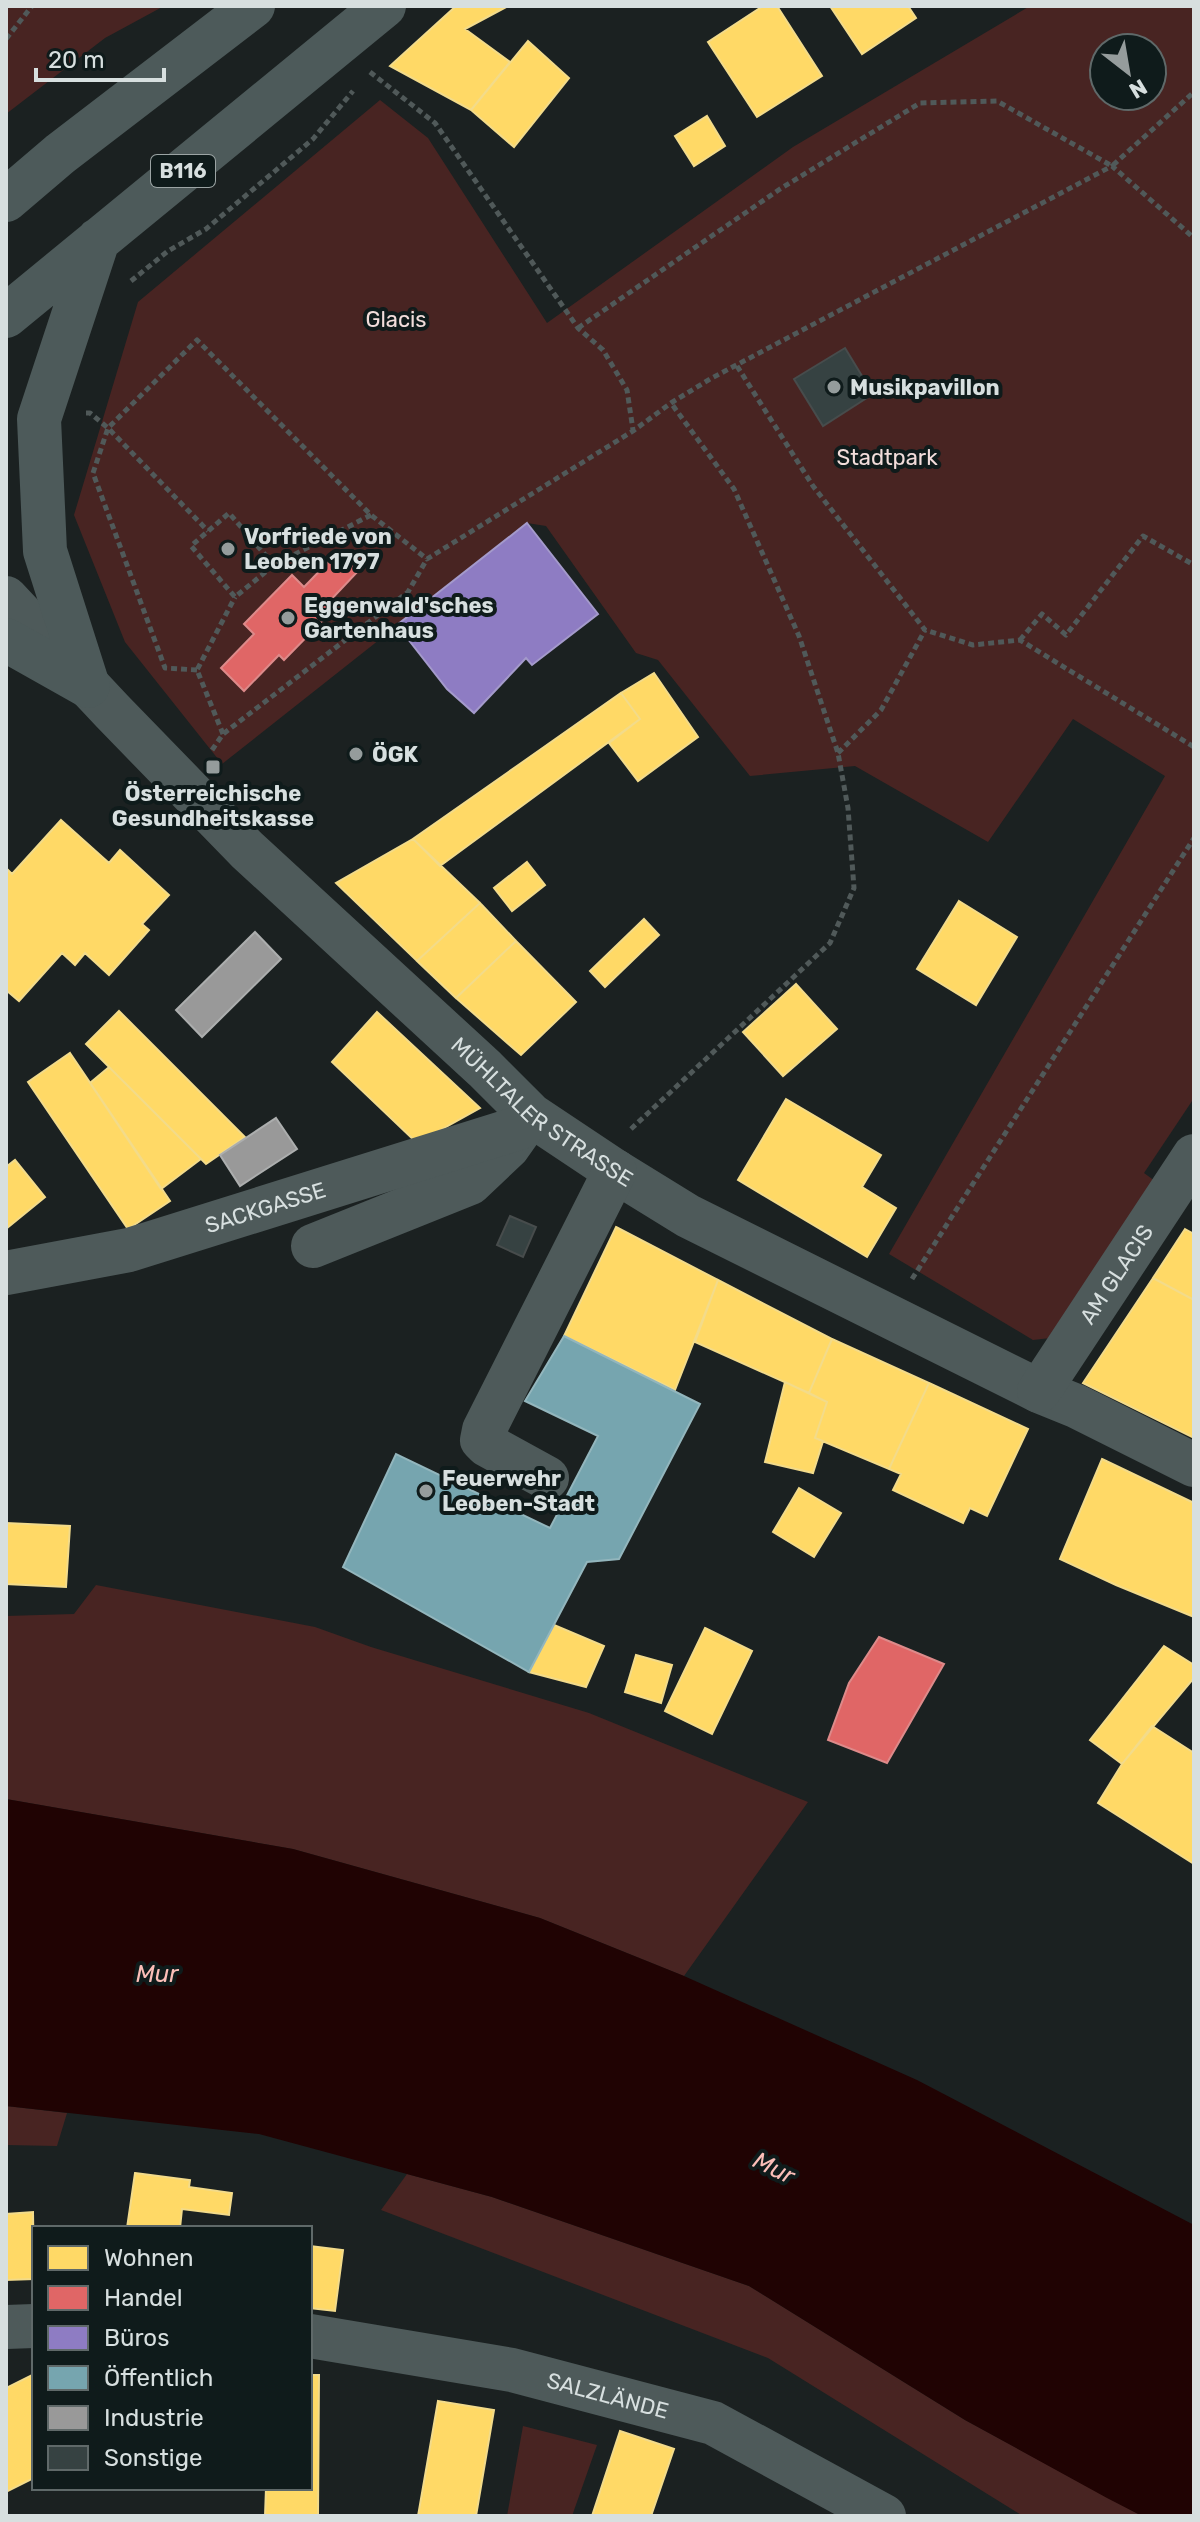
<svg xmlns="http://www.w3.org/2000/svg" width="1200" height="2522" font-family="Rubik,sans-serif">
  <rect width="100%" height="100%" fill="#1b2121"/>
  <!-- green -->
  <path fill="#482422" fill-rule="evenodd" d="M6,6H164L105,38L6,114Z
    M1030,6H1194V1098L1144,1173L1159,1184L1059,1337L1033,1340L889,1254L1165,776L1073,719L988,842L855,766L750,776L658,660L636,653L546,526L527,523L222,764L125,642L74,515L138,302L380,100L428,138L547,323L793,147ZM1104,48H1152V96H1104Z
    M96,1585L315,1627L371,1647L589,1713L808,1802L684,1976L540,1918L293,1849L6,1799V1616L74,1614Z
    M6,2106L67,2113L57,2146L6,2145Z
    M407,2174L492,2197L749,2286L965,2420L1142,2516H1023L768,2358L381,2210Z
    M523,2426L597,2445L572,2516H507Z"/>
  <!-- water -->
  <path fill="#200303" d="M6,1799L293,1849L540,1918L684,1976L917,2080L1194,2225V2516H1142L1107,2498L965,2420L749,2286L492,2197L259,2134L6,2106Z"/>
  <!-- homes -->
  <path fill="#ffd966" stroke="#f3db8a" stroke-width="2" d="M456,6H508L465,29L510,62L471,110L390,66Z
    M763,6H777L822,76L757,117L708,42Z
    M830,6H908L916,18L862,54Z
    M528,41L569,78L514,147L471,110Z
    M707,116L725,146L694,166L675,136Z
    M654,673L698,737L638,781L609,743L640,719L621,693Z
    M621,693L640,719L440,866L413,839Z
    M61,820L109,863L120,850L169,895L142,924L149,930L109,975L85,953L75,965L62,953L19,1001L6,990V868L12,874Z
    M413,839L480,903L417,961L336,883Z
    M527,862L545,885L512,911L494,888Z
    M959,901L1017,937L976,1005L917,969Z
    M480,903L516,941L456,998L417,961Z
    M644,919L659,935L605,987L590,971Z
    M516,941L576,1002L521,1055L456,998Z
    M796,984L837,1029L783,1076L743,1032Z
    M119,1011L245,1137L206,1164L86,1044Z
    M377,1012L480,1108L417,1143L332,1062Z
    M70,1053L170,1201L128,1229L28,1082Z
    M109,1067L201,1159L161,1189L90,1083Z
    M786,1099L881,1155L862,1187L896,1208L867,1257L738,1180Z
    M15,1160L45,1197L6,1229V1167Z
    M616,1227L718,1280L675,1390L564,1336Z
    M1185,1229L1194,1234V1300L1153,1278Z
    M1153,1278L1194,1300V1438L1083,1383Z
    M718,1280L832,1339L809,1393L695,1342Z
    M832,1339L929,1383L889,1469L815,1438L827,1402L809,1393Z
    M785,1382L827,1402L815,1438L823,1441L813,1473L765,1462Z
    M929,1383L1028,1429L987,1516L970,1508L963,1523L893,1490L901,1474L889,1469Z
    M1102,1459L1194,1503V1617L1116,1585L1060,1559Z
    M799,1488L841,1513L814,1557L773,1532Z
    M6,1523L70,1526L66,1587L6,1584Z
    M554,1625L604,1646L586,1687L529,1672Z
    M705,1628L752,1651L712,1734L665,1711Z
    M1164,1646L1194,1665V1678L1122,1764L1090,1740Z
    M636,1655L672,1665L661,1703L625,1692Z
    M1152,1726L1194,1753V1864L1098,1803L1122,1764Z
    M135,2173L190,2180L189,2187L232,2193L229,2215L182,2209L180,2228H127Z
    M33,2212L34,2279L6,2280V2214Z
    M310,2246L343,2250L335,2311L310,2308Z
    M34,2374V2478L6,2492V2388Z
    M310,2375H319L318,2516H265L266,2488H310Z
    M438,2401L494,2410L476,2516H418Z
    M620,2431L674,2449L651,2516H592Z"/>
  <!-- shops -->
  <path fill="#e06666" stroke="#dd8a8a" stroke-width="2" d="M339,551L359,570L326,605L332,611L284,660L279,655L244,691L221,668L254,634L244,624L292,575L304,587Z
    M879,1637L944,1664L887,1763L828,1740L849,1683Z"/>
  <!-- offices -->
  <path fill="#8e7cc3" stroke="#a49acb" stroke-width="2" d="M527,523L598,614L532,665L526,658L474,713L447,689L397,625Z"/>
  <!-- public -->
  <path fill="#76a5af" stroke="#93b6bd" stroke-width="2" d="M564,1336L700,1404L619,1559L587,1562L529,1672L343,1567L396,1454L550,1528L598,1436L525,1401Z"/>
  <!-- industry -->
  <path fill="#999" stroke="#acaeae" stroke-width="2" d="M255,932L281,959L202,1037L176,1010Z
    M276,1118L297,1149L240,1186L220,1155Z"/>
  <!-- building -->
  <path fill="#364242" stroke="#474c4c" stroke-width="2" d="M845,348L873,394L823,426L794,379Z
    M510,1216L536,1227L523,1257L497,1245Z"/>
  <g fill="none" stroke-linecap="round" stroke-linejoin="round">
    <!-- path -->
    <path stroke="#505959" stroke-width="5" stroke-dasharray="6 4" stroke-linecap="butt" d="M6,39L32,6
      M370,72L435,123L578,328L603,350L627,390L633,430
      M131,281L168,251L206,229L313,139L353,91
      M578,328L780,189L920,103L997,101L1112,166L1194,92
      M737,366L813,486L925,630L973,645L1020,640L1194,747
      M86,413H90L108,428L208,531
      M274,565L229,513L191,546L235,597L274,565L371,515
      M1020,640L1042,614L1066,635L1143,536L1194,565
      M197,670L165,668L93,473L108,428L197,340L371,515L427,559L633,431L671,403L710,379L1112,166L1194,238
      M223,734L197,670L235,597
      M212,750L223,734L408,592L427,559
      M838,753L881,710L925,630
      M631,1129L830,943L854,888L848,808L838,753L799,636L734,489L671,403
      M912,1279L1194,838"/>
    <!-- minor -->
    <g stroke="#4e5a5a" stroke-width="44">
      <path id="s1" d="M6,598L112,711L247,850L485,1069L531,1115L615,1171L688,1216L1039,1391L1076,1406L1194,1465"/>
      <path d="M313,1246L470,1183L508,1147L520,1130"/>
      <path id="s2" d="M6,1273L129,1250L522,1127"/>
      <path id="s3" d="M1039,1391L1194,1156"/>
      <path d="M547,1478L487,1445L482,1440L484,1430L615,1171"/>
      <path d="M6,2327L34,2326"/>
      <path id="s4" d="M310,2336L512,2370L713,2423L884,2516"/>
    </g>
    <!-- major -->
    <path stroke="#4d5a5a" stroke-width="44" d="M6,200L60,154L253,6
      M6,316L384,6
      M6,640L88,686
      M88,686L45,551L39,419L98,240"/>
  </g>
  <!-- markers -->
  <g fill="#959c9c" stroke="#0f1b1b" stroke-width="3">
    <circle cx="834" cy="387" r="8"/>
    <circle cx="228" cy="549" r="8"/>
    <circle cx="288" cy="618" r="8"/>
    <circle cx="356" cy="754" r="8"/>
    <rect x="205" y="759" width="16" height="16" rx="4"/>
    <circle cx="426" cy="1491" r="8"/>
  </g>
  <g text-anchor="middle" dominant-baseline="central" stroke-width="8" stroke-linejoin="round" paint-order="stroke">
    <!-- shield labels -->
    <rect fill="#0f1b1b" stroke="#9ba4a4" stroke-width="2" x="151" y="155" width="64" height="32" rx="6"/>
    <g font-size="20" font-weight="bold" fill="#d7dfdf">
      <text x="183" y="171">B116</text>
    </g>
    <!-- park labels -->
    <g font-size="22" fill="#f2dddb" stroke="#0f1b1b">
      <text x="396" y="319">Glacis</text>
      <text x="887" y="457">Stadtpark</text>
    </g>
    <!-- poi labels -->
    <g font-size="22" font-weight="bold" fill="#d7dfdf" stroke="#0f1b1b" text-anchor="start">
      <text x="850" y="387">Musikpavillon</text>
      <text x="244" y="536">Vorfriede von<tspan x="244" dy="25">Leoben 1797</tspan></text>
      <text x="304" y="605">Eggenwald'sches<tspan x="304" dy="25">Gartenhaus</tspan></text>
      <text x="372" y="754">ÖGK</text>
      <text x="213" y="793" text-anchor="middle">Österreichische<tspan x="213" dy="25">Gesundheitskasse</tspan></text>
      <text x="442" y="1478">Feuerwehr<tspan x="442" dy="25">Leoben-Stadt</tspan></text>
    </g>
    <!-- street labels -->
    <g font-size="22" fill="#d7dfdf" stroke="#0f1b1b">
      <text stroke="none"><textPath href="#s1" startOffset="744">MÜHLTALER STRASSE</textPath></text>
      <text stroke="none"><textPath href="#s2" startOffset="268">SACKGASSE</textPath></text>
      <text stroke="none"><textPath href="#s3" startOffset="140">AM GLACIS</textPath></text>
      <text stroke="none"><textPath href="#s4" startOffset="304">SALZLÄNDE</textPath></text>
    </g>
    <!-- water labels -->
    <g font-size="24" font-style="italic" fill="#fbbeb8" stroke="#0f1b1b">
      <text x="157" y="1974">Mur</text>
      <text transform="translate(774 2168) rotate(26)">Mur</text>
    </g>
  </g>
  <!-- border -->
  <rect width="1200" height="2522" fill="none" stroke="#d7dfdf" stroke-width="16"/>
  <!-- legend -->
  <rect x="32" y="2226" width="280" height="264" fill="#0f1b1b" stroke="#5f6969" stroke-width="2"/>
  <rect x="48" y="2246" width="40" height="24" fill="#ffd966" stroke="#5f6969" stroke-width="2"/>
  <text x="104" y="2266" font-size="24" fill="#d7dfdf">Wohnen</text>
  <rect x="48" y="2286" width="40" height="24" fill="#e06666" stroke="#5f6969" stroke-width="2"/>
  <text x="104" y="2306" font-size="24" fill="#d7dfdf">Handel</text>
  <rect x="48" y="2326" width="40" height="24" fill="#8e7cc3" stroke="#5f6969" stroke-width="2"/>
  <text x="104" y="2346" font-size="24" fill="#d7dfdf">Büros</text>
  <rect x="48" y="2366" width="40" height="24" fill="#76a5af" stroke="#5f6969" stroke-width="2"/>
  <text x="104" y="2386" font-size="24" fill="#d7dfdf">Öffentlich</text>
  <rect x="48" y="2406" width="40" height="24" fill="#999999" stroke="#5f6969" stroke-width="2"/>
  <text x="104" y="2426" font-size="24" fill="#d7dfdf">Industrie</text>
  <rect x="48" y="2446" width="40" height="24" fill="#364242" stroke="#5f6969" stroke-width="2"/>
  <text x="104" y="2466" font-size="24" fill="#d7dfdf">Sonstige</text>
  <!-- north arrow -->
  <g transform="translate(1128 72) rotate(149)"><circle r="38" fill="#0f1b1b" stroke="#5f6969" stroke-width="2"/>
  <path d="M0-6L14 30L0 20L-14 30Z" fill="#959c9c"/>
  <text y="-12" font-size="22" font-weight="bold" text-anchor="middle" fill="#d7dfdf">N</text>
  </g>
  <!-- scale -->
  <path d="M36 68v12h128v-12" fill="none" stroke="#d7dfdf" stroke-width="4"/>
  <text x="48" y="68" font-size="24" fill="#d7dfdf" stroke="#0f1b1b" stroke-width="6" paint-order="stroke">20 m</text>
</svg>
